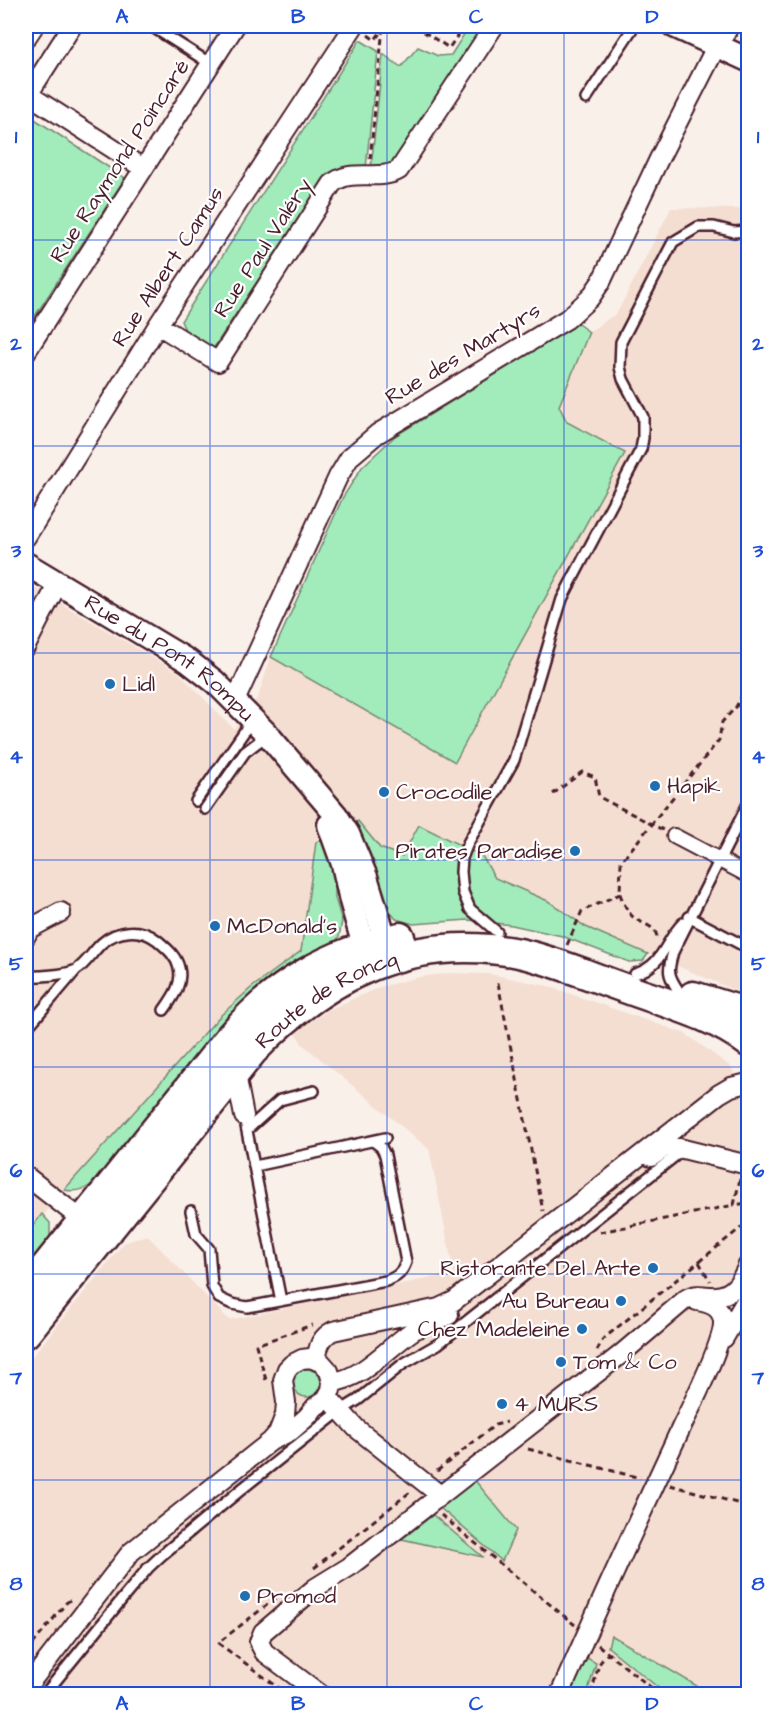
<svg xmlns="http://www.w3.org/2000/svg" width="774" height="1720" font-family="'Architects Daughter',sans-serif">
  <rect width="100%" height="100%" fill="#faf0ea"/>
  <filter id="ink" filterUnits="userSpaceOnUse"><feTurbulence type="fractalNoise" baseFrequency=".0167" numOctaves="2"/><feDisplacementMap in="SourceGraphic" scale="12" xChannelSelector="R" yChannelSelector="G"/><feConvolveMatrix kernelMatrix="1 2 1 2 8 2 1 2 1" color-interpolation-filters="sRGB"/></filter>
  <g filter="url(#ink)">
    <!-- built -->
    <path fill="#f4ded1" d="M671,208L748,209V996L586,927L548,901L495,878L482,856L419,826L402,857L380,848L325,838L316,842L301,951L251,988L220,1016L26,1235V583L179,673L234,729L258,697L271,657L454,762L624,453L567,422L559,406L589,332L617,313Z
      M451,973L490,974L548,986L686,1034L731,1067L748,1103V1694H26V1364L124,1243L147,1235L229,1320L454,1273L429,1149L302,1044L295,1032L328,1010L380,987L419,977Z"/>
    <!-- green -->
    <path fill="#a2ecbb" stroke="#768673" stroke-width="1.5" d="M468,28L480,37L393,166L371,168L383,54L401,67L418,47L438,56L451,55Z
      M360,40L378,51L366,168H344L326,176L213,349L185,330L181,321Z
      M27,114L125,178L35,316L26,311V117Z
      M578,324L589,332L559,406L567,422L625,453L455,762L271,657L343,497L362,467L395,436Z
      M358,821L380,848L402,856L419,825L482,856L495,878L548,901L586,927L648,954L643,961L629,962L562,936L512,925L468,920L413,924L396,919L386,907L353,824Z
      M325,838L335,870V898L342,921L339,937L330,948L101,1178C88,1188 80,1193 64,1190L220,1016L251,988L301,951L316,842Z
      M42,1214L50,1223V1240L26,1271V1235Z
      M293 1383a14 14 0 1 1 28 0a14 14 0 1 1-28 0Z
      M473,1478L516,1530L502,1561L439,1507Z
      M433,1515L483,1557L402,1539Z
      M611,1635L697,1686L694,1694H666L608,1647Z
      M587,1658L596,1663L587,1694H571Z"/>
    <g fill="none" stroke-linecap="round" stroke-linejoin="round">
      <!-- service casing -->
      <g stroke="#4a1f2b" stroke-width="14">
        <path id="service" d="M151,26L211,64
          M586,99L634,26
          M196,801L244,732L250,720
          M205,809L245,752L266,736
          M689,917L748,948
          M497,932L470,909L463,892L461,872L462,858L468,843L514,760L562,599L641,449L643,438V417L623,379L620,367L621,342L673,242L698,227H714L734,232L748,231
          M635,974C664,965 664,942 683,923
          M26,976C37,977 65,975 76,970C86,964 93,951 102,943C117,930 140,927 157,940C166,948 176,955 179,968C183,984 173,997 164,1010
          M678,990C667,974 668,970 673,952L748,804
          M26,1029L76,970
          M244,1116L281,1301
          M248,1129L280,1100L314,1091
          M255,1166L385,1138
          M191,1211L196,1234L209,1249L212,1286L219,1298L232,1304L247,1307L386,1281C397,1277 402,1273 406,1262L385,1155L381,1147L373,1141
          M45,1694L123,1598L148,1568L163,1554L243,1488L340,1411L358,1400L403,1364L438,1344L684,1149"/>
      </g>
      <!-- pedestrian casing -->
      <g stroke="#4a1f2b" stroke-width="18">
        <path id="pedestrian" d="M674,836L748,875"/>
      </g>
      <!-- minor casing -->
      <g stroke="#4a1f2b" stroke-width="22">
        <path id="minor" d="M26,38L34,26
          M26,93L143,168
          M26,98L72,26
          M158,325L218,362L332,184C350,167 379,182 399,170L494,26
          M26,352L235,26
          M26,537L158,325L354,26
          M26,646L58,583
          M235,701L338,477L350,457L377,434L567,319L590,298L601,282L659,159L717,45
          M26,936L29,929L61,912
          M235,1069L244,1116
          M651,1157L664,1148L671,1146L748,1165
          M26,1176L90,1226
          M724,1338L748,1297
          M317,1361C317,1347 321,1337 333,1331L439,1308L454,1301L719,1094L731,1087L748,1083
          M332,1382C361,1380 388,1348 411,1332C423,1324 437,1321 449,1315
          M328,1397L356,1428L440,1495
          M26,1688L131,1552L247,1460L271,1441L291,1431L307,1417L315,1407L326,1399L331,1390L332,1382L329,1371L321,1362L310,1358L302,1359L292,1364L287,1369L283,1380L286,1402L285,1415L278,1433L271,1441
          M320,1694L264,1652L259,1642L263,1632L315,1588L349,1567L620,1355L686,1299C694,1294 701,1295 710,1296C732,1298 741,1282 748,1265
          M560,1694C599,1605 640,1516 681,1428C691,1407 724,1341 723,1322C722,1307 710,1303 697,1301"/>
      </g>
      <!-- tertiary casing -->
      <g stroke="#4a1f2b" stroke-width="27">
        <g id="tertiary">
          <path d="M674,26L748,60"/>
          <path d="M717,45L727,26"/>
          <path id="s1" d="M26,564L188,661L215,682L268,735L336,815L348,834L366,877L390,955"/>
          <path d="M329,825L343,864L351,901L369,963"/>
        </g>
      </g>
      <!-- primary casing -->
      <g stroke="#4a1f2b" stroke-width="33">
        <g id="primary">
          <path d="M693,996L748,1013"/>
          <path d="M26,1291L228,1039C276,983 329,953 400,937"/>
          <path id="s2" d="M26,1333L253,1051C326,974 411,933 519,953C556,961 592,977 627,989C668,1004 713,1015 748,1042"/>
        </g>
      </g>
      <!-- path -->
      <path stroke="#4a1f2b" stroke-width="3" stroke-dasharray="6 4.5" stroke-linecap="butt" d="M415,26L449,48L464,26
        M368,35L375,40L382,30
        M370,159L383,27
        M553,794L582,772L595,777L599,797L663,830
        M620,894C623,902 626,909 632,916C641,925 656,924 657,938
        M567,945L582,911L620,894L621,862L719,740L722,722L736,707L748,684
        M498,983L543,1211
        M740,1179L734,1205L748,1203
        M600,1232L734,1205
        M699,1262L710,1281
        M597,1351L603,1339L748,1222
        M266,1380L256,1345L312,1325
        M528,1449L640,1478
        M437,1471L495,1425L507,1422
        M670,1485L748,1506
        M441,1515L575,1625
        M314,1568L410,1492
        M276,1598L218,1643L287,1694
        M598,1645L659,1694
        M26,1653L66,1603L73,1598
        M591,1694L599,1664L608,1653"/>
      <!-- service -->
      <use href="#service" stroke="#fff" stroke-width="9"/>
      <!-- pedestrian -->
      <use href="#pedestrian" stroke="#fff" stroke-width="14"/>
      <!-- minor -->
      <use href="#minor" stroke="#fff" stroke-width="18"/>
      <!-- tertiary -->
      <use href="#tertiary" stroke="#fff" stroke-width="22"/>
      <!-- primary -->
      <use href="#primary" stroke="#fff" stroke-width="28"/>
    </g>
  </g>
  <!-- grid -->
  <path fill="none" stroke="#1d4ed8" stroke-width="1.5" stroke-opacity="0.55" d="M210,26V1694M387,26V1694M564,26V1694M26,240H748M26,446H748M26,653H748M26,860H748M26,1067H748M26,1274H748M26,1480H748"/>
  <!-- markers -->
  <g fill="#1f6fb2" stroke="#fff" stroke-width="2">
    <circle cx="110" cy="684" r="6"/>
    <circle cx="655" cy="786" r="6"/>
    <circle cx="384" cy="792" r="6"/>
    <circle cx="575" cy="851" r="6"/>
    <circle cx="215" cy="926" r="6"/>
    <circle cx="653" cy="1268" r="6"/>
    <circle cx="621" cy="1301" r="6"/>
    <circle cx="582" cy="1329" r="6"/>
    <circle cx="561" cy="1362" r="6"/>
    <circle cx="502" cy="1404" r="6"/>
    <circle cx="245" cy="1596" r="6"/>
  </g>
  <g text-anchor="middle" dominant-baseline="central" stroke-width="4.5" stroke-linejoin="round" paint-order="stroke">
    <!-- street labels -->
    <g font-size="22" fill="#4a1f2b" stroke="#fff">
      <text transform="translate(120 161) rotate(-57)">Rue Raymond Poincaré</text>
      <text transform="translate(263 248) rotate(-57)">Rue Paul Valéry</text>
      <text transform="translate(168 267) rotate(-57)">Rue Albert Camus</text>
      <text transform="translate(463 354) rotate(-31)">Rue des Martyrs</text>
      <text stroke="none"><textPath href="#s1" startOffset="172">Rue du Pont Rompu</textPath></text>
      <text stroke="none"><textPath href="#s2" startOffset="453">Route de Roncq</textPath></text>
    </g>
    <!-- poi labels -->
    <g font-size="22" fill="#4a1f2b" stroke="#fff" text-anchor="start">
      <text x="122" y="684">Lidl</text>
      <text x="667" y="786">Hapik</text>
      <text x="396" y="792">Crocodile</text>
      <text x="563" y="851" text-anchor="end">Pirates Paradise</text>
      <text x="227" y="926">McDonald's</text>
      <text x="641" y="1268" text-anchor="end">Ristorante Del Arte</text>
      <text x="609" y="1301" text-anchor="end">Au Bureau</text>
      <text x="570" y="1329" text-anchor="end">Chez Madeleine</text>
      <text x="573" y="1362">Tom &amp; Co</text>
      <text x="514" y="1404">4 MURS</text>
      <text x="257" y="1596">Promod</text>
    </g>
  </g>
  <!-- margin -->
  <rect width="774" height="1720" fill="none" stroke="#fff" stroke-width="66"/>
  <rect x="33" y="33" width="708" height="1654" fill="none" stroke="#1d4ed8" stroke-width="2"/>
  <g font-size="20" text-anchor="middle" font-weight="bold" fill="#1d4ed8">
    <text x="122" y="23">A</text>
    <text x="298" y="23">B</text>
    <text x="476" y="23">C</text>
    <text x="652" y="23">D</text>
    <text x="16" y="143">1</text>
    <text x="758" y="143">1</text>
    <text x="16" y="350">2</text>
    <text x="758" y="350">2</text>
    <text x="16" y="557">3</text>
    <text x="758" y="557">3</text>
    <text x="16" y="763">4</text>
    <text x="758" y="763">4</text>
    <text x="16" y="970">5</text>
    <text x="758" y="970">5</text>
    <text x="16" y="1177">6</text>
    <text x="758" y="1177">6</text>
    <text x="16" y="1384">7</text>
    <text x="758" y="1384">7</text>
    <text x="16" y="1590">8</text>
    <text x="758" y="1590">8</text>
    <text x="122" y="1710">A</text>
    <text x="298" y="1710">B</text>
    <text x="476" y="1710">C</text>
    <text x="652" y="1710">D</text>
  </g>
</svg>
